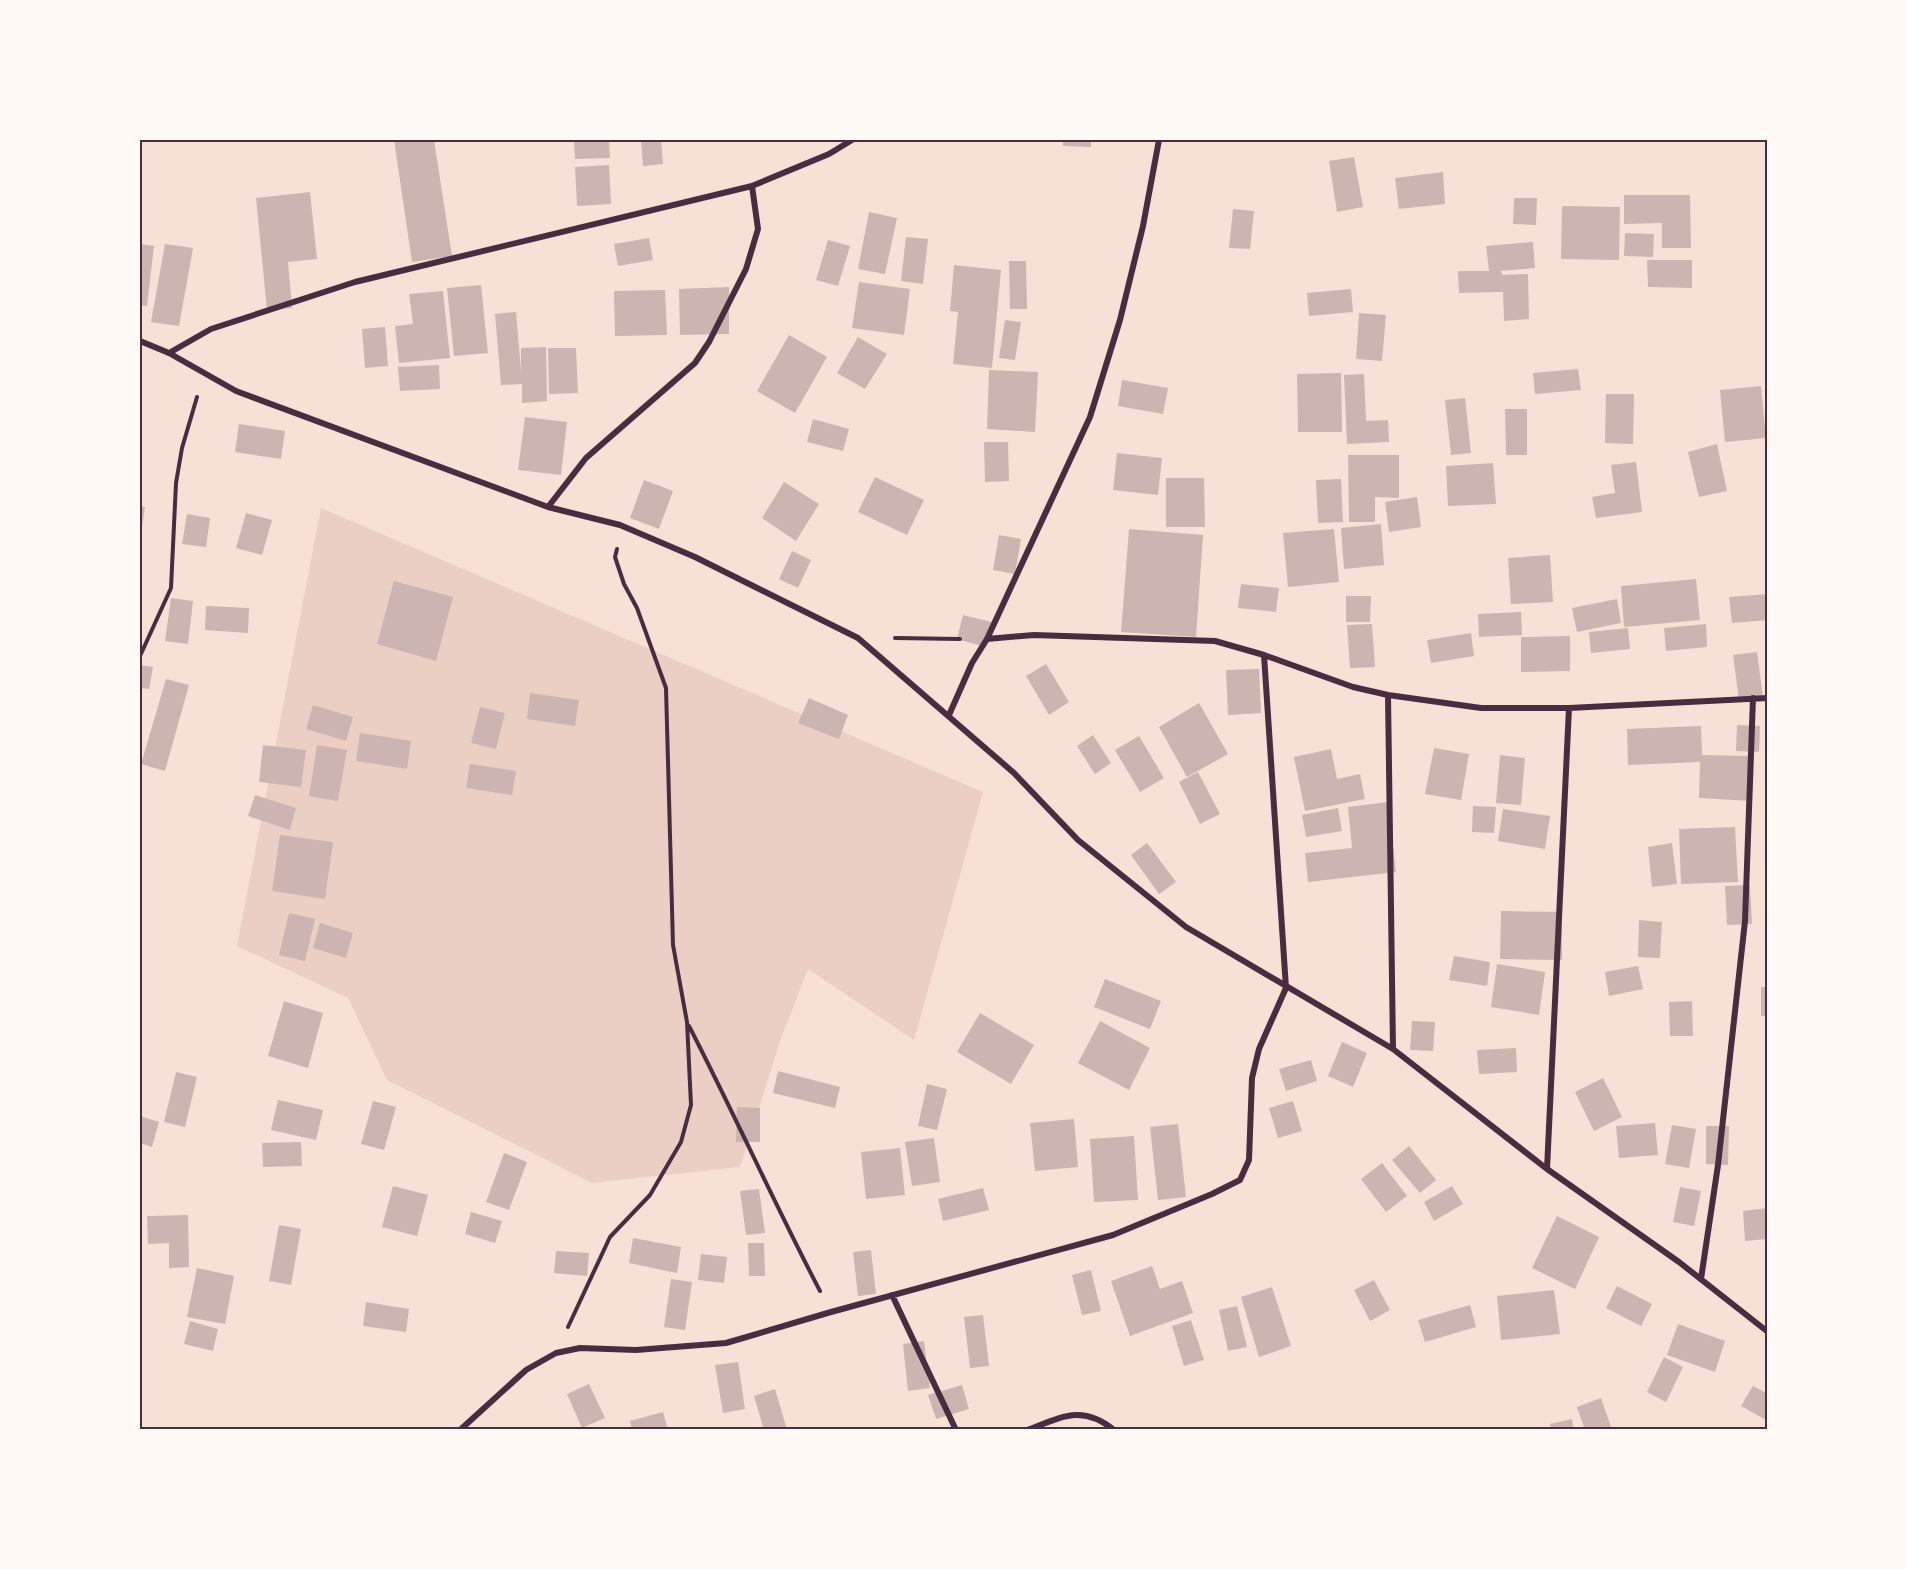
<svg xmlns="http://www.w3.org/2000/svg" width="1907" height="1569" font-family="'Roboto Serif',serif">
  <rect width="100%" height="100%" fill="#f7e1d7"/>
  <!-- green -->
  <path fill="#ebcfc5" d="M321,508L983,792L914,1040L808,969L782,1036L740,1167L592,1183L387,1080L348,998L237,946Z"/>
  <!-- building -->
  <path fill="#ccb4b1" d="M394,140H434L452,256L412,262Z
    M574,140H609L610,158L575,159Z
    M641,140H661L663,164L643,166Z
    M1063,140H1091V147L1063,146Z
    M1354,157L1363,207L1337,212L1329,161Z
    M609,165L611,204L577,206L575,167Z
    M1443,172L1445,204L1399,209L1395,178Z
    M310,192L317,259L288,262L292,308L267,310L256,198Z
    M1624,195H1690L1691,248H1662V223L1624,224Z
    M1514,198H1537L1536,225L1513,224Z
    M1562,206L1620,207L1619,260L1561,259Z
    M1233,209L1254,211L1250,249L1229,248Z
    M869,212L897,218L885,274L858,269Z
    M1625,233L1654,234L1653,257L1624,256Z
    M906,237L928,239L923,284L901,281Z
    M649,238L653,260L618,266L614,244Z
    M828,240L850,246L838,286L816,280Z
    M1533,242L1535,268L1501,271L1502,275L1528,274L1529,319L1504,321L1503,292L1459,293L1458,271H1489L1486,246Z
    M140,244L154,246L147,306L140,305Z
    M165,244L193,248L179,326L151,322Z
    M1647,260H1692V288L1648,287Z
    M1009,261H1026L1027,309H1010Z
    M954,265L1001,270L992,368L953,364L958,312L950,311Z
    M859,282L910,289L904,335L852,328Z
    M481,285L488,353L454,356L447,288Z
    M729,287V334L680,335L679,289Z
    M1351,289L1353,312L1309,316L1307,293Z
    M665,290L667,335L615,336L614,291Z
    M443,291L450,358L399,363L395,326L413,324L409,294Z
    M516,312L521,371V348L546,347L547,401L522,403V384L501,385L495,314Z
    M1359,313L1386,315L1382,361L1356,359Z
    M1005,320L1021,322L1015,360L999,358Z
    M385,327L388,366L365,368L362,329Z
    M789,335L827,357L795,413L757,391Z
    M858,337L887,354L865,389L837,373Z
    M548,348H576L578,393L549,394Z
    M439,365L440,389L400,391L398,367Z
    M1578,369L1581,390L1535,394L1533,373Z
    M989,370L1038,372L1035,432L987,429Z
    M1341,373L1342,432H1298L1297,374Z
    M1364,374L1366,421L1388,420L1389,442L1347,444L1344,375Z
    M1122,380L1168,388L1163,414L1118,406Z
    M1761,386L1766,438L1725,442L1720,390Z
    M1606,394H1634L1633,444L1605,443Z
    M1465,398L1471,453L1451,455L1445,400Z
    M1505,409H1527V455H1506Z
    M525,417L567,422L561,475L518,470Z
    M813,419L849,429L843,451L807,442Z
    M239,424L285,431L281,459L235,452Z
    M984,442H1008L1009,481L985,482Z
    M1717,444L1727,491L1699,497L1688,452Z
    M1117,453L1162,458L1158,495L1113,490Z
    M1348,455H1399V498L1375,497V522H1349Z
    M1636,462L1642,512L1596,518L1592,497L1615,493L1611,465Z
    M1493,463L1496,504L1448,506L1446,466Z
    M875,477L924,500L907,535L858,512Z
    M1166,478H1204L1205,527H1166Z
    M1341,479L1343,522L1318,523L1316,480Z
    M644,480L673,491L659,529L630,518Z
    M784,482L819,504L796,541L762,518Z
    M1417,497L1421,527L1389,532L1385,502Z
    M140,506L145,507L141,534H140Z
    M246,513L272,520L262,555L236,548Z
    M187,514L210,518L206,547L182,544Z
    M1381,524L1384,565L1344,569L1341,528Z
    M1129,529L1203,535L1196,637L1121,632Z
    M1334,529L1339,582L1288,587L1283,533Z
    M999,535L1021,539L1015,574L993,570Z
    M792,551L811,560L798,588L779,579Z
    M1550,555L1553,602L1511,604L1508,558Z
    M1696,579L1700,620L1624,627L1621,586Z
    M394,581L453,597L436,661L377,644Z
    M1241,584L1279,588L1276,612L1238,608Z
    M1768,594V620L1732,623L1729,597Z
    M1346,596H1371L1370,622H1346Z
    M171,598L193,601L188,644L165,641Z
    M1617,599L1621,623L1577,632L1572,608Z
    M206,606L249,608L248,633L205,630Z
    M1521,612L1522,635L1479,637L1478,614Z
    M963,615L992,622L986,647L957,639Z
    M1372,624L1375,667L1350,668L1347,625Z
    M1706,624L1707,647L1666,651L1664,628Z
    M1628,628L1630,649L1591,653L1589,632Z
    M1471,633L1474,656L1431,663L1427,640Z
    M1570,636V671L1521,672V637Z
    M1757,652L1763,697L1739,700L1733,655Z
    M1046,664L1069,702L1049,715L1026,676Z
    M140,665L153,667L149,689L140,688Z
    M1259,669L1261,713L1228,715L1226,670Z
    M166,679L189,685L165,771L141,764Z
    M530,693L579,700L575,726L527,719Z
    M809,698L848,715L839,739L798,723Z
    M1199,703L1228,754L1187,777L1159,727Z
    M313,705L353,717L346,741L306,729Z
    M480,707L505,713L496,749L471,743Z
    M1737,725L1760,726L1759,752L1736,751Z
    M1701,726L1702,755L1753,756L1752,801L1699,798L1700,762L1628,765L1627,729Z
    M360,733L411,741L407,769L356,761Z
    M1093,735L1111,763L1095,774L1077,746Z
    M1139,736L1164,778L1140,792L1115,750Z
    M263,745L306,750L301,787L259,782Z
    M317,745L347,750L338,801L309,796Z
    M1434,748L1469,754L1461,800L1425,794Z
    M1331,749L1337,779L1360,774L1365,799L1305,811L1294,757Z
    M1500,755L1525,758L1521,805L1496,803Z
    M470,764L516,771L512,795L466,788Z
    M1198,772L1220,814L1200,824L1179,782Z
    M255,795L296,808L290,830L248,816Z
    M1388,802L1396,872L1308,882L1305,853L1352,848L1348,807Z
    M1473,806L1496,807L1494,833L1472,832Z
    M1338,808L1342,831L1306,837L1302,815Z
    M1503,809L1550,816L1545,849L1498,841Z
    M1735,827L1738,882L1681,884L1679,829Z
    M280,835L333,842L325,899L272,891Z
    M1147,843L1176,882L1159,894L1131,855Z
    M1672,843L1677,884L1652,887L1648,847Z
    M1750,885L1752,924L1727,925L1725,886Z
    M1501,911L1562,912V960L1500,959Z
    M289,913L315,919L305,961L279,955Z
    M1639,920L1662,922L1660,958L1638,957Z
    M320,923L353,933L346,958L313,948Z
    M1454,956L1490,962L1487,986L1449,980Z
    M1497,964L1545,972L1539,1015L1491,1007Z
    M1638,966L1643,989L1609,996L1605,972Z
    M1105,979L1161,1001L1150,1029L1094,1007Z
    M1761,987H1768V1016H1761Z
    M284,1001L323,1013L308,1068L268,1056Z
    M1692,1001L1693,1036H1670L1669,1002Z
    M980,1013L1034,1045L1011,1084L957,1052Z
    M1100,1021L1150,1048L1129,1090L1078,1063Z
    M1412,1021L1435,1022L1433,1051L1410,1050Z
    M1342,1042L1367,1053L1353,1087L1328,1076Z
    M1516,1048L1517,1072L1479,1074L1477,1050Z
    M1311,1060L1317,1081L1286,1091L1279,1069Z
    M778,1071L840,1087L835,1108L773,1093Z
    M176,1072L197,1077L185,1127L164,1122Z
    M1603,1078L1622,1117L1594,1131L1575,1092Z
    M927,1084L947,1089L937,1130L918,1126Z
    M278,1100L323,1110L316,1140L271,1130Z
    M373,1101L396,1107L384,1150L361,1144Z
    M1293,1101L1302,1131L1278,1138L1269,1108Z
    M737,1107L760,1108V1142H736Z
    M140,1116L159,1122L152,1147L140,1143Z
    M1074,1119L1078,1167L1035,1171L1030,1123Z
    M1655,1123L1658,1155L1619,1158L1616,1126Z
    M1178,1124L1186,1197L1158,1200L1150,1127Z
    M1672,1125L1696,1129L1689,1168L1665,1164Z
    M1706,1126H1729L1728,1165L1706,1164Z
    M1134,1136L1138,1200L1094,1202L1090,1139Z
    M934,1138L940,1182L912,1186L905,1142Z
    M301,1142L302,1166L263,1167L262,1143Z
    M1409,1146L1436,1180L1420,1193L1392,1160Z
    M900,1148L905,1195L866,1199L861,1152Z
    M504,1153L527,1162L509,1210L486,1202Z
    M1382,1163L1407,1196L1386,1212L1361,1179Z
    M393,1186L428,1195L417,1236L382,1227Z
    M1452,1186L1463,1204L1434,1221L1424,1202Z
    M1680,1187L1701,1191L1694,1226L1673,1222Z
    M983,1188L989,1210L943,1221L938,1199Z
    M759,1189L765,1233L746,1235L740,1191Z
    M1768,1208V1239L1745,1241L1743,1211Z
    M471,1212L502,1221L495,1243L465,1234Z
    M188,1215L189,1267L169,1268V1243L148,1244L147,1216Z
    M1557,1216L1599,1237L1575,1289L1532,1268Z
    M279,1225L301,1229L291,1285L269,1281Z
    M633,1238L681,1247L677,1273L629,1263Z
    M748,1243H764L765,1276H749Z
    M871,1250L876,1294L858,1296L853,1252Z
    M556,1251L589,1253L587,1276L554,1273Z
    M701,1254L727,1257L724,1283L698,1280Z
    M1152,1266L1160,1289L1182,1281L1193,1313L1130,1336L1111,1281Z
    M197,1268L234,1276L225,1324L187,1317Z
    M1091,1270L1101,1311L1082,1315L1072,1275Z
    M671,1279L692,1282L685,1330L664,1327Z
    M1374,1280L1390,1310L1370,1321L1354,1290Z
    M1617,1286L1652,1304L1641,1326L1606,1308Z
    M1272,1287L1291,1346L1259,1357L1241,1297Z
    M1554,1290L1560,1334L1501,1340L1497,1296Z
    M366,1302L409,1309L406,1332L363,1326Z
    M1470,1305L1476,1327L1425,1342L1418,1320Z
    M1237,1306L1247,1347L1228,1351L1219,1310Z
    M983,1315L989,1366L970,1368L964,1317Z
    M1191,1320L1204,1360L1184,1366L1172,1326Z
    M190,1321L218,1329L213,1351L184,1344Z
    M1678,1324L1725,1341L1715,1372L1667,1355Z
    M924,1341L930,1388L908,1391L903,1344Z
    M1664,1357L1683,1367L1666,1402L1647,1392Z
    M738,1362L745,1409L723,1413L715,1365Z
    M589,1384L605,1418L582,1428L567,1394Z
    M962,1385L969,1409L936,1419L928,1395Z
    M1753,1386L1768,1394V1421L1741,1406Z
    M775,1389L787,1430H764L754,1396Z
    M1601,1398L1612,1430H1585L1577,1407Z
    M663,1412L668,1430H632L630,1421Z
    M1572,1419L1574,1430H1551L1550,1424Z"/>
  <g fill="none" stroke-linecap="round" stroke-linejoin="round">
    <!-- path -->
    <path stroke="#4a2c40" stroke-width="4" d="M895,638L960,639
      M140,656L171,588L176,483L182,448L197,397
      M689,1026C734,1113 774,1203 820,1291
      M568,1327L610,1237L650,1195L681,1142L691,1105L687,1022L673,945L666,688L637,608L624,584L615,557L617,549"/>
    <!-- minor -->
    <path stroke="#4a2c40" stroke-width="6" d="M140,341L169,353L236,391L548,507L620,525L695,557L858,638L1014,773L1078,840L1186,927L1393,1049L1547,1169L1679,1262L1768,1332
      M169,353L211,329L355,282L752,186L829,154L852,140
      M548,507L586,458L695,363L709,342L746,269L758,229L752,186
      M987,639L1034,635L1215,641L1264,655L1353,687L1388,695L1481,708H1569L1768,698
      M1388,695L1393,1049
      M949,715L972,663L987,639L1090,417L1120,320L1143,226L1159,140
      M1547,1169L1569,708
      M1701,1279L1718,1165L1745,921L1753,698
      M892,1295L956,1430
      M460,1430L526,1370L556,1353L580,1348L636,1350L726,1343L831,1312L1113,1235L1212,1194L1240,1180L1249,1160L1252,1078L1259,1049L1286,988L1264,655
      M1027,1430C1062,1417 1082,1404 1114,1430"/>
  </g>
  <!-- border -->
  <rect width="1907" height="1569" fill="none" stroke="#fffaf5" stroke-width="282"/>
  <rect x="141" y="141" width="1625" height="1287" fill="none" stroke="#4a2c40" stroke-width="2"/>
</svg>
